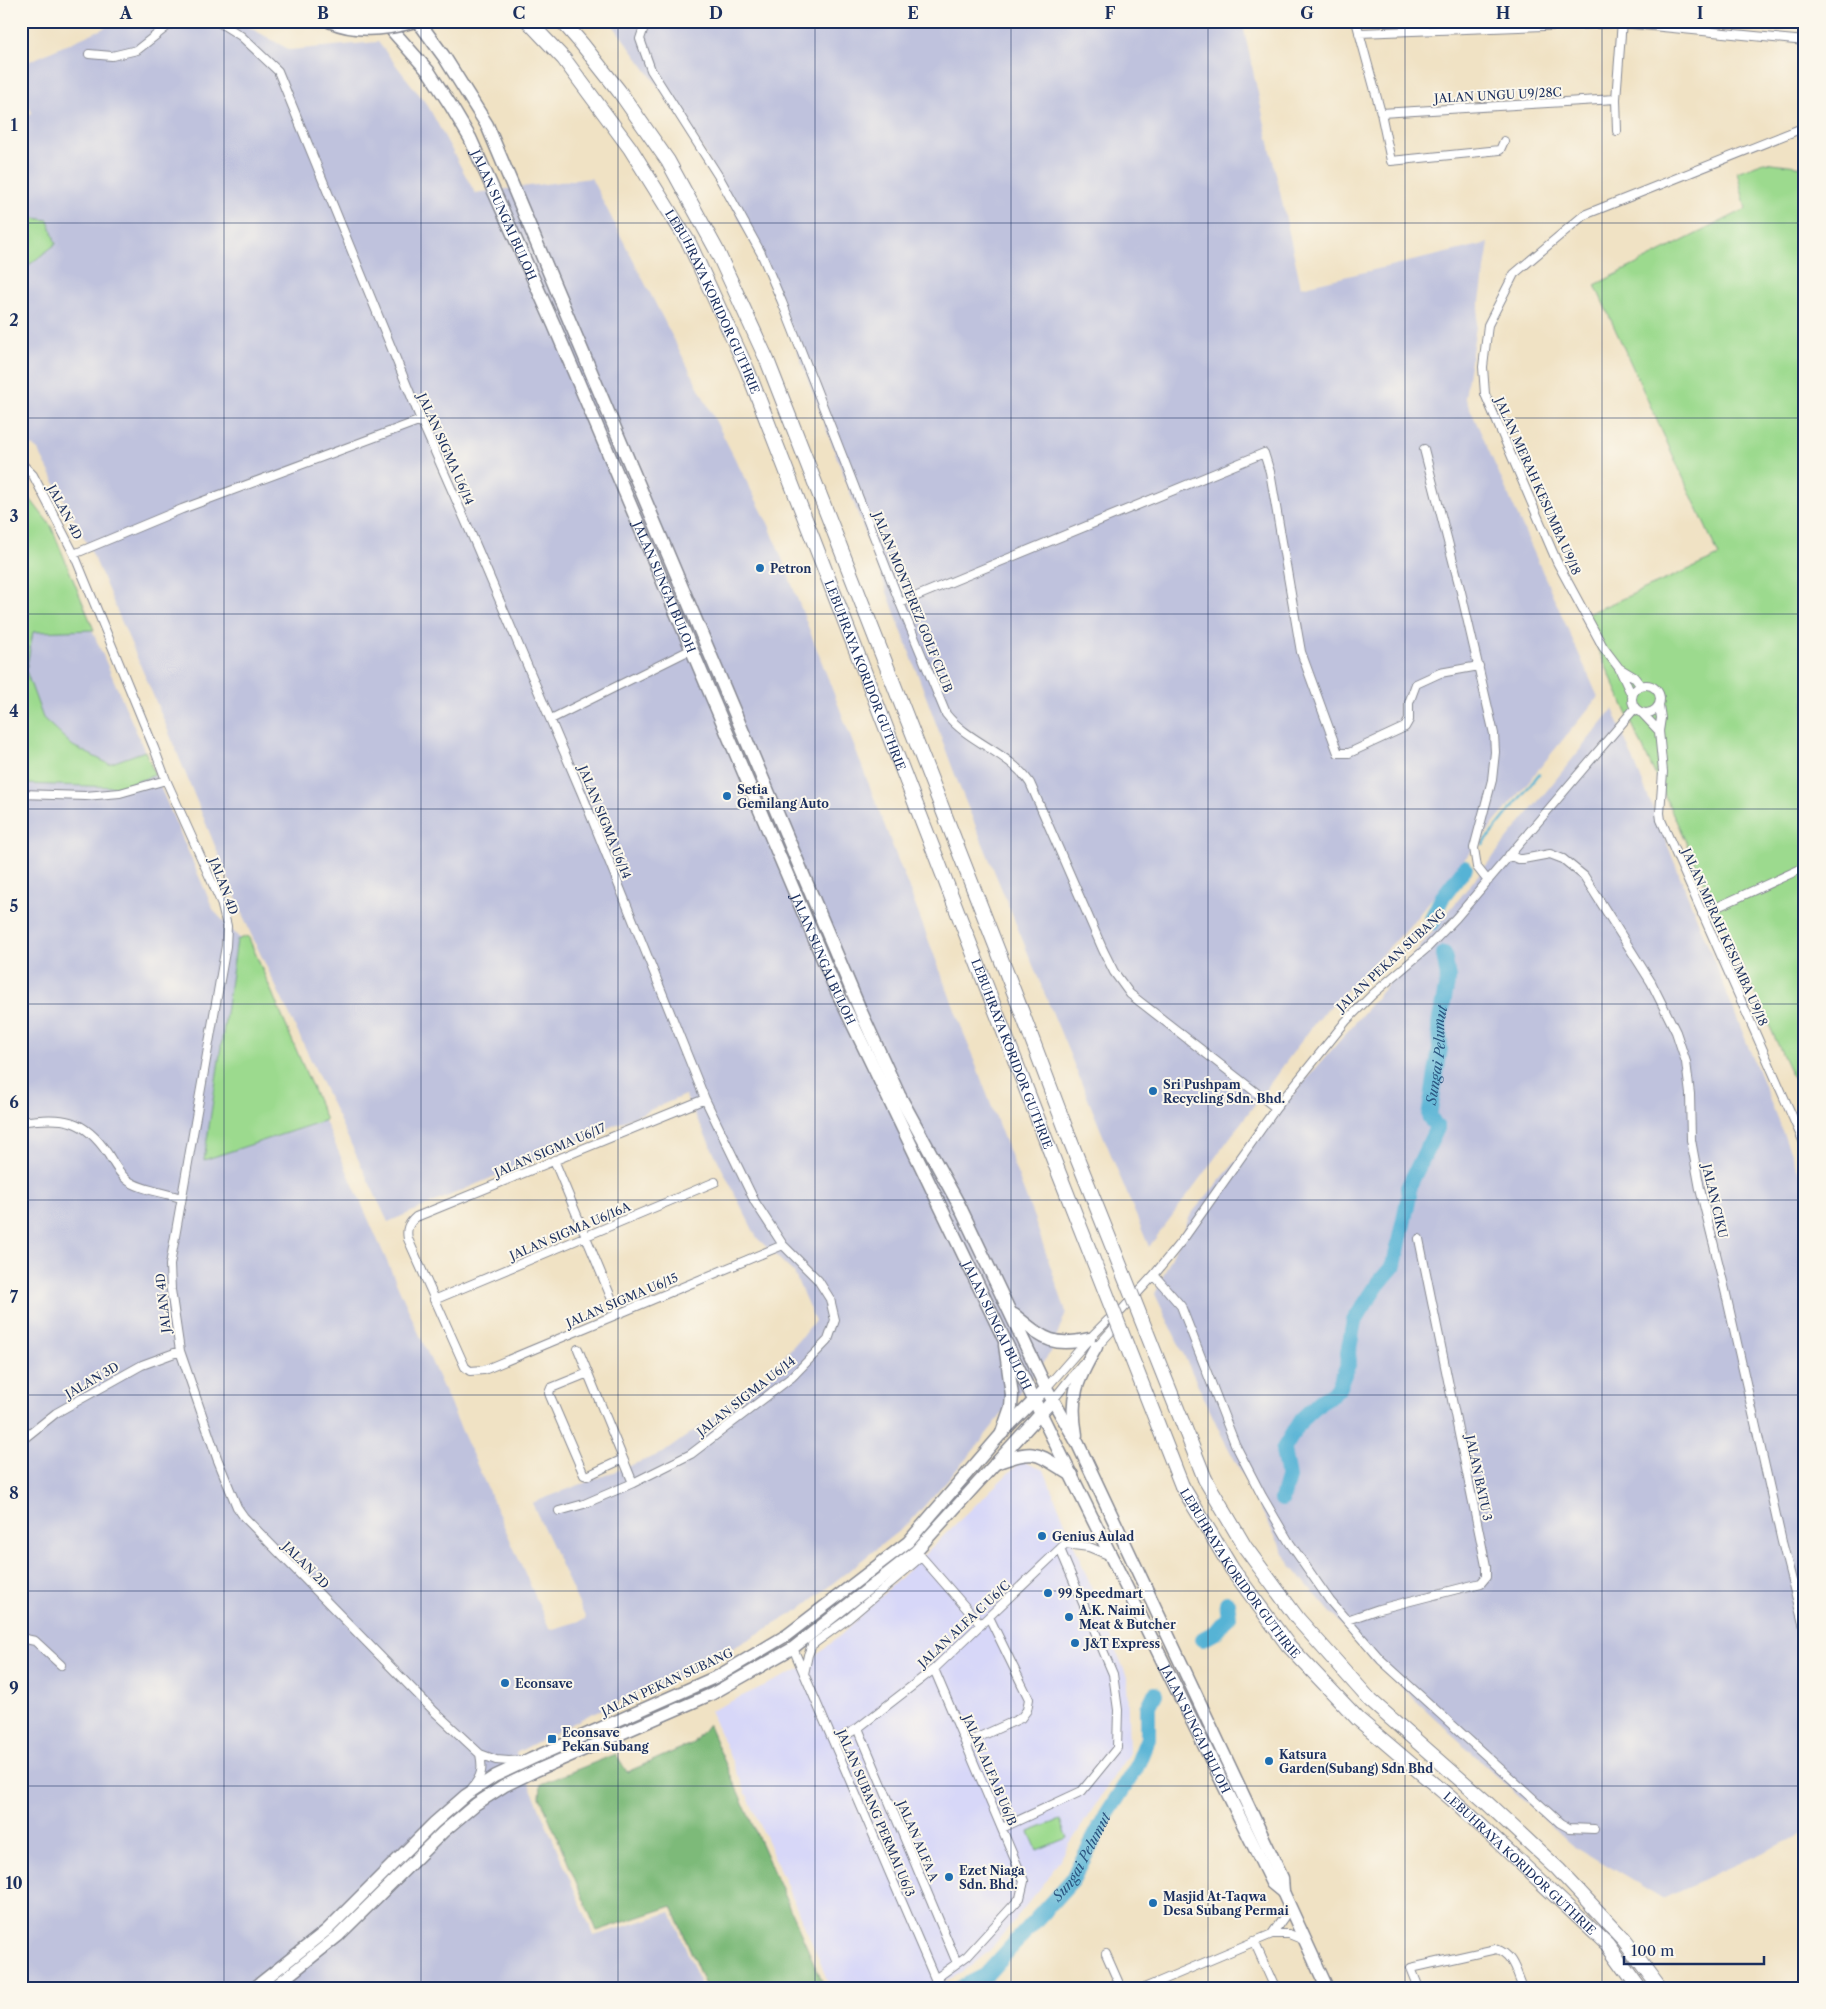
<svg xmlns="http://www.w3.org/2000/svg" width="1826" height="2009" font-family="'Libre Caslon Text',serif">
  <rect width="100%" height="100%" fill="#fbf7ec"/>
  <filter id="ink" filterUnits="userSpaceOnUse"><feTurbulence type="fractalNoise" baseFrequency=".02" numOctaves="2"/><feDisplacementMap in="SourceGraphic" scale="10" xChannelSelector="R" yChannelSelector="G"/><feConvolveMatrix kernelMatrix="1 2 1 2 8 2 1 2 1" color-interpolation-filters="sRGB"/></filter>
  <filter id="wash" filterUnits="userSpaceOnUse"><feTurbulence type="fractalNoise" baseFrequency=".0096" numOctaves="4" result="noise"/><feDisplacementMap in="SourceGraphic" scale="20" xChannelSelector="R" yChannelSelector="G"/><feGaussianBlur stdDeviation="1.12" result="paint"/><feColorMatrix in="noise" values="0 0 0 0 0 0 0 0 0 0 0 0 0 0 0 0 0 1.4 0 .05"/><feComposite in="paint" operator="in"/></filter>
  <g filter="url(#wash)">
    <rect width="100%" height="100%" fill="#f0e2c4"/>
    <!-- built -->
    <path fill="#d7d7f8" d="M1021,1461L1044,1470L1127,1677L1129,1753L1046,1881L989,1951L962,1973L929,1988H830L819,1959L710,1711L802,1668L843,1633Z"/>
    <!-- industrial -->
    <path fill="#bfc2dd" d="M120,21H238L290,50L378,42L428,106L475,193L591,178L769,525L906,881L1034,1218L1066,1312L1051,1352L973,1451L910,1522L799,1610L709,1662L589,1715L516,1753L594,1936L671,1912L702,1988H21V500L52,538L214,911L248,947L550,1630L586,1619L532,1503L663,1453L764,1380L815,1321L794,1273L757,1238L685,1095L388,1222L250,932L165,723L94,557L38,450L21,437V118L32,113L21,86V65Z
      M610,21H1242L1301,287L1489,243L1465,397L1598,697L1407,929L1317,1020L1149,1247L960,788L771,280L698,140Z
      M1613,709L1805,1188V1833L1662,1898L1568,1842L1367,1655L1291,1566L1222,1436L1155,1294L1191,1214L1419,948Z"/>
    <!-- green -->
    <path fill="#9cda8e" stroke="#5c8476" d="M1764,162L1805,167V1104L1583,616L1719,556L1595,285L1746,209L1737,172Z
      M21,216L48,220L56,244L21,271Z
      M21,487L51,526L94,630L33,632L26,671L43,718L73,746L109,764L145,751L155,775L121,787L21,784Z
      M248,936L326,1120L204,1160L237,940Z
      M1060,1820L1067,1838L1037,1850L1029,1832Z"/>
    <!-- forest -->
    <path fill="#7dba79" stroke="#4c746c" d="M708,1724L825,1988H706L672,1906L597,1931L540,1797L541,1784L616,1754L627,1772L693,1743Z"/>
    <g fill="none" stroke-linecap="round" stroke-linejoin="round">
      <!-- stream -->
      <path stroke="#57b3d5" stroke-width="2.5" d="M1483,844L1539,774"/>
      <!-- river -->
      <g stroke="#57b3d5" stroke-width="16">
        <path d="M1433,922L1432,918L1442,898L1465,868"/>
        <path id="s1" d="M1282,1499L1288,1478L1283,1450L1301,1420L1321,1401L1333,1394L1338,1389L1349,1362L1348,1353L1354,1321L1378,1284L1394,1265L1409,1196L1408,1188L1437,1128L1429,1116L1440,1049L1439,1024L1448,978L1444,954"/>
        <path d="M1203,1639L1216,1632L1229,1616L1227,1603"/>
        <path id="s2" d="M961,1988L985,1976L1072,1880L1107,1814L1136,1768L1148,1738V1708L1155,1694"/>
      </g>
    </g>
  </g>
  <g filter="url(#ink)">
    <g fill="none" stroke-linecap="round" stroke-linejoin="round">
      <!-- minor casing -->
      <g stroke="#868891" stroke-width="10">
        <path id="minor" d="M217,21L241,36L278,71L421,420L476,545L582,794L705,1099L755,1202L783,1245L818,1280L830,1299L835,1320L828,1340L792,1377L691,1454L633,1483L584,1504L559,1511
          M646,21L640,39L651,70L719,177L761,253L782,302L900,603L946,714C969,743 1009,752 1030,783L1103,950L1114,972L1130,994L1276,1108
          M1356,21L1381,113L1391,161L1500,150L1504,141
          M1359,33L1622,23L1805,41
          M89,54L112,56L137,50L174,21
          M1381,113L1616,99
          M1617,131L1616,99L1622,21
          M1424,449L1461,592L1494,734L1495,752L1492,780L1474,848L1477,867L1488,881
          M21,463L33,475L74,554L154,748L166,780L221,902L227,926L226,946L170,1265L171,1290L180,1351L217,1458L237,1507L244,1517L435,1712L480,1754L496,1760L509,1761L523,1760
          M74,554L182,509L421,420
          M900,603L1264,453L1270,472L1301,652L1338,753H1349L1405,727L1409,720V703L1416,684L1440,673L1479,666
          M1619,668L1634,677L1641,686
          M1632 699a14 14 0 1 1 28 0a14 14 0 1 1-28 0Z
          M1632,696L1619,668L1603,647L1557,562L1485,394L1483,367L1488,325L1514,274L1584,215L1805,127
          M1659,705L1661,718L1659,731L1663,772L1660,813L1661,820L1805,1145
          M1641,712L1659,731
          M551,719L692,649
          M21,794L85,796L120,793L166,780
          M1509,855L1518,859H1523L1550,854L1563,859L1584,876L1651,982L1676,1032L1686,1062L1690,1094L1691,1140L1700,1189L1725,1290L1782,1542L1805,1631
          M1702,914L1805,867
          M705,1099L416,1217C408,1224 406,1229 408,1239L465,1367L470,1371L484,1370L783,1245
          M21,1122C63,1116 84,1118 108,1154C113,1162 119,1173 126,1179C137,1189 166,1193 181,1198
          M554,1160L618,1314
          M1154,1275L1181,1306L1235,1444L1262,1496L1289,1542L1330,1601L1381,1660L1560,1823L1569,1828L1594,1829
          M434,1300L715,1182
          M578,1349L633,1483
          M1094,1350L1114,1328L1117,1322
          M588,1373L551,1388L549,1393L550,1396L584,1475L587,1476L623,1459
          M1046,1388L1089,1339L1108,1320L1121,1311L1154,1275L1184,1238L1276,1108L1346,1021L1373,994L1427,948L1456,918L1635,708
          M1053,1400L1082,1364
          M21,1441L56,1413L142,1365L180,1351
          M918,1553L981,1625
          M1347,1620L1379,1609L1481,1583L1486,1577V1566L1419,1239
          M21,1638L35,1641L61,1665
          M793,1648L939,1988
          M934,1669L1024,1881L1020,1898L967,1956L935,1979
          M804,1674L808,1655L812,1645L849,1618L921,1557
          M858,1728L957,1963
          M834,1742L858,1728L934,1669L1065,1544L1089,1547L1111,1556
          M966,1743L1021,1718L1027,1710L1029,1699L989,1617
          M472,1788C482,1776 483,1769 480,1754
          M1002,1828L1082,1791L1117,1748L1118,1710L1113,1674L1060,1549
          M1272,1934L1284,1917L1287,1902
          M1254,1941L1275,1988
          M1106,1954L1121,1988
          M1144,1988L1272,1934H1289L1306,1941
          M1419,1988L1411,1968L1496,1949C1513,1954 1516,1972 1523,1988"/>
      </g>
      <!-- secondary casing -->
      <g stroke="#868891" stroke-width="14">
        <path id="secondary" d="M254,1988L327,1930L434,1823L466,1795L495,1776L531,1759L718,1676L787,1635L908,1542L1002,1433L1046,1388
          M273,1988L338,1936L443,1832L476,1804L504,1786L535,1771L712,1694L793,1648L916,1551L1053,1400"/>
      </g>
      <!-- trunk casing -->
      <g stroke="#868891" stroke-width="15">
        <g id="trunk">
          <path id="s3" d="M384,21L429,72L451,106L470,138L554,325L834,985L1005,1341L1272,1883L1283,1892"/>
          <path d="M418,21L445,58L487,125L861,1012L899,1095L959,1205L1046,1388L1078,1444L1282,1878L1283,1892L1327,1988"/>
          <path d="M1014,1315C1043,1338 1051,1348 1089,1339"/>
          <path d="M1002,1433L1011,1407L1012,1395L1005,1345"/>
          <path d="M1076,1435C1069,1396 1077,1380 1096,1347"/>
          <path d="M996,1463C1037,1447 1037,1454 1072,1475"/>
        </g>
      </g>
      <!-- motorway casing -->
      <g stroke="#868891" stroke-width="16">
        <g id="motorway">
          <path id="s4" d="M528,21L564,59L630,148L689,243L747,369L1049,1148"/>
          <path d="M562,21L582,44L619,91L668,161L716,249L767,360L1021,1010L1070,1140"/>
          <path d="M1205,1479L1245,1547L1298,1619L1371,1701L1486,1802L1558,1869L1625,1941L1660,1988"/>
          <path id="s5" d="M1182,1486L1232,1569L1288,1645L1358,1719L1460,1806L1607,1944L1639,1988"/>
        </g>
      </g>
      <!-- minor -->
      <use href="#minor" stroke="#fff" stroke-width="8"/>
      <!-- secondary -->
      <use href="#secondary" stroke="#fff" stroke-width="11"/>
      <!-- trunk -->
      <use href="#trunk" stroke="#fff" stroke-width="12"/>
      <!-- motorway -->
      <use href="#motorway" stroke="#fff" stroke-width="14"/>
      <!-- trunk-bridge casing -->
      <g stroke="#868891" stroke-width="15" stroke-linecap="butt">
        <path id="trunk-bridge" d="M329,21C357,33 386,30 415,21"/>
      </g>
      <!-- motorway-bridge casing -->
      <g stroke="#868891" stroke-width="16" stroke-linecap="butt">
        <path id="motorway-bridge" d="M1070,1140L1205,1479
          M1049,1148L1182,1486"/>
      </g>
      <!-- trunk-bridge -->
      <use href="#trunk-bridge" stroke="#fff" stroke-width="12"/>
      <!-- motorway-bridge -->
      <use href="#motorway-bridge" stroke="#fff" stroke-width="14"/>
    </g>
  </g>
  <!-- grid -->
  <path fill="none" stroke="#1b2f5e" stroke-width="1" stroke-opacity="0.55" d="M224,21V1988M421,21V1988M618,21V1988M815,21V1988M1011,21V1988M1208,21V1988M1405,21V1988M1602,21V1988M21,223H1805M21,418H1805M21,614H1805M21,809H1805M21,1004H1805M21,1200H1805M21,1395H1805M21,1591H1805M21,1786H1805"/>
  <!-- markers -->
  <g fill="#1f6fb2" stroke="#fbf7ec" stroke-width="2">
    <circle cx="760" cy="568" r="5"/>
    <circle cx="727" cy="796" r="5"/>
    <circle cx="1153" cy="1091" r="5"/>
    <circle cx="1042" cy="1536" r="5"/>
    <circle cx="1048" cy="1593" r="5"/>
    <circle cx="1069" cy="1617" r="5"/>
    <circle cx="1075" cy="1643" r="5"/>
    <circle cx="505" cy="1683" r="5"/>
    <rect x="547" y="1734" width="10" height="10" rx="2.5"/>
    <circle cx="1269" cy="1761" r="5"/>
    <circle cx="949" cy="1877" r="5"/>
    <circle cx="1153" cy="1903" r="5"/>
  </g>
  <g text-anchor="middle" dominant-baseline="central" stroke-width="4" stroke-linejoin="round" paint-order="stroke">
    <!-- street labels -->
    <g font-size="12" fill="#1b2f5e" stroke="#fbf7ec">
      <text transform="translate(1498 95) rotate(-3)">JALAN UNGU U9/28C</text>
      <text stroke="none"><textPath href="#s3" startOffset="230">JALAN SUNGAI BULOH</textPath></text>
      <text stroke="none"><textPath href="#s4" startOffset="338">LEBUHRAYA KORIDOR GUTHRIE</textPath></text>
      <text transform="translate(446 449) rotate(66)">JALAN SIGMA U6/14</text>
      <text transform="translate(1538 486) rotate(66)">JALAN MERAH KESUMBA U9/18</text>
      <text transform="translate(65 512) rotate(62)">JALAN 4D</text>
      <text stroke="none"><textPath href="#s3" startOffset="635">JALAN SUNGAI BULOH</textPath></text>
      <text transform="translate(913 602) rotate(68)">JALAN MONTEREZ GOLF CLUB</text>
      <text stroke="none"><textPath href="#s4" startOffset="742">LEBUHRAYA KORIDOR GUTHRIE</textPath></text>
      <text transform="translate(605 822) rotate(68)">JALAN SIGMA U6/14</text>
      <text transform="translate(224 886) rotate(69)">JALAN 4D</text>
      <text transform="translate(1725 937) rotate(66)">JALAN MERAH KESUMBA U9/18</text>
      <text stroke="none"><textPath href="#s3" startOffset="1040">JALAN SUNGAI BULOH</textPath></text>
      <text transform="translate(1391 960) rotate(-43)">JALAN PEKAN SUBANG</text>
      <text stroke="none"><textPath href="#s4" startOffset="1148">LEBUHRAYA KORIDOR GUTHRIE</textPath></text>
      <text transform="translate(550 1150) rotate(-23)">JALAN SIGMA U6/17</text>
      <text transform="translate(1715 1201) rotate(77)">JALAN CIKU</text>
      <text transform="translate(570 1231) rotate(-23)">JALAN SIGMA U6/16A</text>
      <text transform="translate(622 1300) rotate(-23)">JALAN SIGMA U6/15</text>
      <text transform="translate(163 1303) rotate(-96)">JALAN 4D</text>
      <text stroke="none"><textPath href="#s3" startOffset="1445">JALAN SUNGAI BULOH</textPath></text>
      <text transform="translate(92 1380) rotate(-30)">JALAN 3D</text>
      <text transform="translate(746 1396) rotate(-38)">JALAN SIGMA U6/14</text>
      <text transform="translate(1479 1478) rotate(78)">JALAN BATU 3</text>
      <text transform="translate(306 1565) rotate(45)">JALAN 2D</text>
      <text stroke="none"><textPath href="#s5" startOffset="105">LEBUHRAYA KORIDOR GUTHRIE</textPath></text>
      <text transform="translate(964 1624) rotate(-43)">JALAN ALFA C U6/C</text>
      <text transform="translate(667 1682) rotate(-25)">JALAN PEKAN SUBANG</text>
      <text stroke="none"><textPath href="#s3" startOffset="1895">JALAN SUNGAI BULOH</textPath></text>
      <text transform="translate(990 1770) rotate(67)">JALAN ALFA B U6/B</text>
      <text transform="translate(876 1813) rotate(67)">JALAN SUBANG PERMAI U6/3</text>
      <text transform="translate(918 1841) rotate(67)">JALAN ALFA A</text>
      <text stroke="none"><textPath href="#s5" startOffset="510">LEBUHRAYA KORIDOR GUTHRIE</textPath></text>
    </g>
    <!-- poi labels -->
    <g font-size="12" font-weight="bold" fill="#1b2f5e" stroke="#fbf7ec" text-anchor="start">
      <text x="770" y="568">Petron</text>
      <text x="737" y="789">Setia<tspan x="737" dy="14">Gemilang Auto</tspan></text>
      <text x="1163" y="1084">Sri Pushpam<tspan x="1163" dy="14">Recycling Sdn. Bhd.</tspan></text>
      <text x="1052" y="1536">Genius Aulad</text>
      <text x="1058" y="1593">99 Speedmart</text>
      <text x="1079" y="1610">A.K. Naimi<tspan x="1079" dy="14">Meat &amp; Butcher</tspan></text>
      <text x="1085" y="1643">J&amp;T Express</text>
      <text x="515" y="1683">Econsave</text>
      <text x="562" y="1732">Econsave<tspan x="562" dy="14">Pekan Subang</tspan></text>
      <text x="1279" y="1754">Katsura<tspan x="1279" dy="14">Garden(Subang) Sdn Bhd</tspan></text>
      <text x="959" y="1870">Ezet Niaga<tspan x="959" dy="14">Sdn. Bhd.</tspan></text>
      <text x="1163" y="1896">Masjid At-Taqwa<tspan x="1163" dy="14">Desa Subang Permai</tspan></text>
    </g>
    <!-- water labels -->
    <g font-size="14" font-style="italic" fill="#2d5782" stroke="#fbf7ec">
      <text stroke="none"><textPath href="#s1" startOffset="495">Sungai Pelumut</textPath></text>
      <text stroke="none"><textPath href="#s2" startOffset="181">Sungai Pelumut</textPath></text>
    </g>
  </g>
  <!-- margin -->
  <rect width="1826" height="2009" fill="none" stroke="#fbf7ec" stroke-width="55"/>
  <!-- scale -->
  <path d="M1624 1956v8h140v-8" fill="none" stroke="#1b2f5e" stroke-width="2.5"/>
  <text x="1631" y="1956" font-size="15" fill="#1b2f5e" stroke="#fbf7ec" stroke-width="4" paint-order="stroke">100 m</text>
  <rect x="28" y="28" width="1770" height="1954" fill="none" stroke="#1b2f5e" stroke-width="2"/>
  <g font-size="16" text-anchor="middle" font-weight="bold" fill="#1b2f5e">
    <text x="126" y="19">A</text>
    <text x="323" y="19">B</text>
    <text x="519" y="19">C</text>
    <text x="716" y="19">D</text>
    <text x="913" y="19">E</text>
    <text x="1110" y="19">F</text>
    <text x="1307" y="19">G</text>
    <text x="1503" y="19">H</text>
    <text x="1700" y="19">I</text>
    <text x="14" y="131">1</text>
    <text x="14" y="326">2</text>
    <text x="14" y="522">3</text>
    <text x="14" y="717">4</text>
    <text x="14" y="912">5</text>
    <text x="14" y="1108">6</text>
    <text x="14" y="1303">7</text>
    <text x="14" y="1499">8</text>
    <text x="14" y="1694">9</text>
    <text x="14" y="1889">10</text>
  </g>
</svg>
